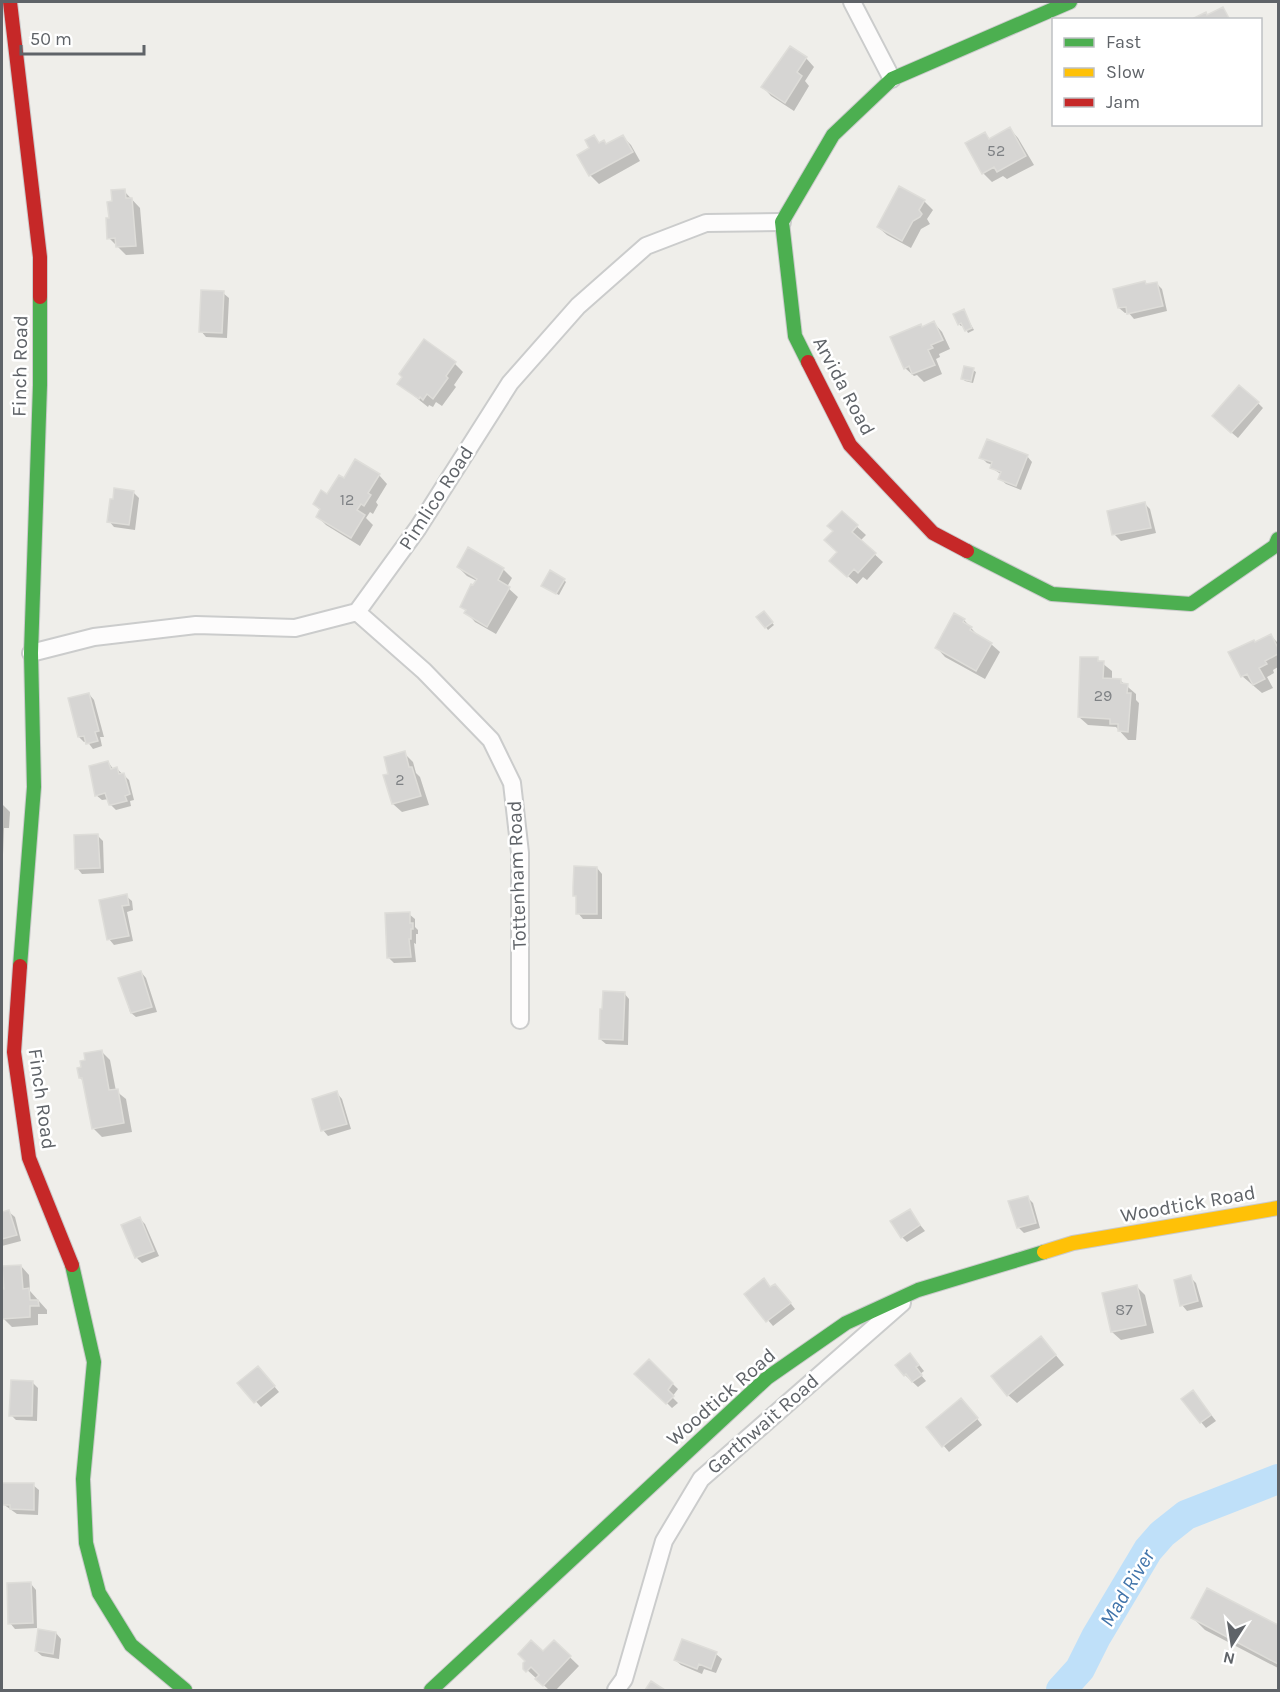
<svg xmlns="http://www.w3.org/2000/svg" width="1280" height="1692" font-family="Karla,sans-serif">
  <rect width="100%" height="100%" fill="#efeeea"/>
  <!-- shadow -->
  <path fill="#0003" d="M806,58L814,67L805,81L809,86L794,111L771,96L763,87Z
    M1010,129L1018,138L1034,165L1007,179L1003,176L992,182L983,173L985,134L991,140Z
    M593,137L601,144L607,146L623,137L631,145L640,161L599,184L590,175L579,156L591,149Z
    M124,191L140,208L144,254L126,255L109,238L113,203Z
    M924,201L933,210L927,219L930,224L921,229L911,248L887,235L878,227Z
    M1145,283L1148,286L1157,284L1162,289L1167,311L1134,319L1128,312L1125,313L1119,308Z
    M223,293L229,298L227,338L206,337L201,331Z
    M963,311L974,330L968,333L964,325L961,326L959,324Z
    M934,323L942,332L950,349L939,354L940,357L936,359L942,374L924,382L917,375L914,376L905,368L923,328Z
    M455,364L463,372L454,385L456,387L442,406L436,402L433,407L429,405L428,407L399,384Z
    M973,370L976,372L973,383L965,381L963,379Z
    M1258,403L1263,408L1238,438L1219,422Z
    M1027,456L1032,462L1021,490L1006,484L1000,479L1002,475L992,468L993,465L987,463L981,457Z
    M379,475L387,484L376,502L378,505L373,514L370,512L366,518L373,525L360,546L326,525L318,517L321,511L314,504L328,496L344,480Z
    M133,492L139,498L135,530L114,527L109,521Z
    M1145,504L1150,509L1156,533L1121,541L1115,535L1109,512Z
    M842,513L866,535L860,541L883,562L867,580L863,577L857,584L840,569Z
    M469,549L503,569L512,578L507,587L518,597L496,634L475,622L462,607L477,581L467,576L458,567Z
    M564,580L566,582L559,595L545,588Z
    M764,613L774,625L768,630L758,617Z
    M964,620L980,638L991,644L1000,652L985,679L945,657L937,648Z
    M1271,636L1278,643V667L1273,670L1274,673L1267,677L1273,688L1262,693L1242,676L1230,653Z
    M1097,659L1112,671V680L1121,681L1136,694V700L1139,703L1136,740H1128L1116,727L1088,725L1079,717Z
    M89,694L94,700L104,737H100L102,746L93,749L87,741L84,742L79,737Z
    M404,753L413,762L416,773L420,777L429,805L402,812L393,804L390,775Z
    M108,762L114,770L117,769L129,780L134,800L130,801L131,806L116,810L110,804L109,799L102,800L96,795Z
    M2,804L10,812L9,828H4L3,855Z
    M97,835L103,841L104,873L82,874L77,868Z
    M597,868L602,874V919H583L578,913V898L575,895Z
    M126,896L132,901L133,910L127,912L133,941L114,945L109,939L100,901Z
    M409,914L415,919V927L418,930V934H416V944L414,943L416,962L394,963L389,958Z
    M141,972L146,978L157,1012L136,1017L130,1012L120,979Z
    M624,993L629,999L628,1045L606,1044L600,1039Z
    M101,1051L110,1060L116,1091L126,1099L132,1132L102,1137L93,1128L85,1082L80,1078Z
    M337,1093L342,1099L351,1129L328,1136L323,1130Z
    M1027,1197L1033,1203L1040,1228L1024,1233L1018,1227Z
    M909,1211L925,1231L907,1242L902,1237Z
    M9,1212L15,1217L21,1241L2,1246V1214Z
    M140,1219L145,1224L159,1256L142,1263L137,1258L123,1226Z
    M21,1266L29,1275L30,1291L47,1310V1314H38V1325L12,1327L3,1318L2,1291H5Z
    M1190,1277L1196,1283L1203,1307L1187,1311L1182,1305Z
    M1137,1287L1145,1295L1154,1333L1121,1340L1112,1332Z
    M771,1289L781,1291L795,1309L773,1326L746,1294Z
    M1049,1347L1064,1365L1017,1403L1008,1395Z
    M649,1361L678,1389L672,1397L678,1403L672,1408L637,1374Z
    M916,1361L924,1371L920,1374L926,1381L918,1387L905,1375Z
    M263,1373L279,1392L261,1407L239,1383Z
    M33,1383L38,1388L37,1421L16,1420L11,1415Z
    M1198,1398L1216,1421L1206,1428L1201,1422Z
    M967,1406L982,1425L949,1452L928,1427Z
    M33,1485L39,1490L38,1515L17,1514L3,1504Z
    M31,1584L36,1590L37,1628L15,1629L10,1623Z
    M1208,1590L1278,1627V1668L1205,1630L1193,1618Z
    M56,1633L61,1639L59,1659L42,1656L36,1651Z
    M554,1642L579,1666L556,1690H549L525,1668Z
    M716,1654L722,1659L716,1673L704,1669L702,1674L681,1665L675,1660Z"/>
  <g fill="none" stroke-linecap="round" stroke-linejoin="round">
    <!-- river -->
    <path stroke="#bfe0f9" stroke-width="30" d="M1061,1690L1080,1669L1096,1637L1148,1550L1162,1534L1186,1515L1278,1479"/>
  </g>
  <!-- building -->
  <path fill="#d6d5d3" stroke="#deddd9" stroke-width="1.5" d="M1223,7L1230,20H1190L1206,12L1207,15Z
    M790,46L807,57L797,72L802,76L785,103L761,87Z
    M1010,127L1026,156L997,172L994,167L982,174L965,143L985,132L989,139Z
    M594,135L599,143L604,140L606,144L623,135L633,152L589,176L577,155L589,148L585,140Z
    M899,186L925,200L919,210L922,214L920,217L913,221L902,241L877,227Z
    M125,189L126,198H132L136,246L116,247L115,238L107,239L106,218H109L107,202L112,201L111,190Z
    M1145,281L1146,284L1157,282L1163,306L1127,314L1126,307L1118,308L1113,289Z
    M201,290L224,291L222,333L199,332Z
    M964,309L972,328L965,331L961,323L958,325L953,314Z
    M934,321L943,340L931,345L933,348L928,350L935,365L912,374L909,366L904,369L890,337L921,324L922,327Z
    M424,339L456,362L446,376L448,378L433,399L427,394L423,400L420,397L419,399L397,384L402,377L399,374Z
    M964,366L974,368L971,381L961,379Z
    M1239,385L1259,402L1231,433L1212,416Z
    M987,439L1028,455L1016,486L998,479L1001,472L990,468L992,462L979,458Z
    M355,459L380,474L368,493L371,495L364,506L361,504L357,510L365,515L351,538L316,517L320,509L313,504L321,490L327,494L339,475L344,478Z
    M114,488L134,491L129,525L107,522L110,499H113Z
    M1145,502L1151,528L1112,535L1107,511Z
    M842,511L858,525L852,532L876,553L858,573L854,569L847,577L829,561L837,552L824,540L833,531L827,526Z
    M468,547L504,568L498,580L510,587L487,627L464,613L466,610L460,607L471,584L473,585L477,579L457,567Z
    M550,570L565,579L556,594L541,586Z
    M764,611L773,622L765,628L756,617Z
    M954,613L965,619L963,622L972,627L970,630L992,643L976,671L935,648Z
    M1271,634L1278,648V654L1265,661L1267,664L1259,668L1265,679L1253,685L1247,674L1241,677L1228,652L1254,640L1255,642Z
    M1080,657H1098V661H1104L1103,678L1121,679V683L1128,684L1127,693H1131L1128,732L1118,731V724H1110V719L1078,717Z
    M89,693L99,731L95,732L98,741L86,744L84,736L78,737L68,698Z
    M405,751L409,767H412L421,796L392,804L383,775L388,774L384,757Z
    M108,761L111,769L117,767L119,774L124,773L130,794L125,796L127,801L111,805H109L105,793L95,796L89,766Z
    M98,834L100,868L75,869L74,835Z
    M574,866L597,867V914H576V896H573V887Z
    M127,894L129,905L122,906L129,936L107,940L99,900Z
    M410,912V923H413V929H411V939H409L411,957L387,958L385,913Z
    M141,971L152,1007L131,1013L118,978Z
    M603,991L625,992L623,1040L599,1039L600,1009H602Z
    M102,1050L109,1090L118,1089L124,1123L92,1129L82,1078H79L77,1068L81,1067L80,1061L85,1060L84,1053Z
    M337,1091L347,1124L321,1131L312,1099Z
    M1028,1196L1036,1223L1017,1228L1008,1201Z
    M910,1209L920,1225L901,1238L890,1221Z
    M9,1210L17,1235L2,1239V1212Z
    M140,1217L154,1251L135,1258L121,1225Z
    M21,1265L23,1289L29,1288L30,1300H38L39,1306H30V1317L2,1319V1289H4L2,1266Z
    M1191,1275L1198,1301L1180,1306L1174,1280Z
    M764,1278L770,1287L775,1284L791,1303L766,1322L744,1294Z
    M1137,1285L1146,1325L1111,1332L1102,1293Z
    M1041,1336L1056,1355L1007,1396L991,1376Z
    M910,1353L919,1365L916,1367L922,1375L912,1382L906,1374L904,1376L895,1365Z
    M649,1359L673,1383L668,1390L674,1396L666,1404L634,1374Z
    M258,1366L275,1386L254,1403L237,1383Z
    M11,1380L33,1381L32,1416H9Z
    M1193,1390L1211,1415L1200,1423L1181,1399Z
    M961,1398L978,1418L942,1447L926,1427Z
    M2,1483H34V1510L10,1509V1505H2Z
    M31,1582L33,1623L8,1624L7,1583Z
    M1207,1588L1278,1625V1664L1191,1618Z
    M38,1629L56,1632L53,1654L35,1651Z
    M682,1639L717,1652L711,1669L699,1664L697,1669L674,1660Z
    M531,1640L543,1651L554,1640L571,1656L543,1686L535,1679L539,1675L531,1667L526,1672L523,1669V1663L525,1661L518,1654Z
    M651,1681L665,1690H645Z"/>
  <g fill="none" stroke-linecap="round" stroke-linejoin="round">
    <!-- street casing -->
    <g stroke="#cbcccc" stroke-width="20">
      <path id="street" d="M852,2L892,79
        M357,612L424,671L491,740L512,783L520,853V1020
        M31,653L94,637L196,625L295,628L357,612L418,528L510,383L578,306L646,246L706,223L782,222
        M616,1690L624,1679L664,1541L701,1479L902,1303"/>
    </g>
    <!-- fast casing -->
    <g stroke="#cacacb" stroke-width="16">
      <path id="fast" d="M808,362L795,336L782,222L833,135L892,79L1070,2
        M967,551L1052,594L1191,604L1275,546L1278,539
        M20,966L34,787L31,653L40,385V297
        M72,1265L94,1362L83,1479L86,1543L99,1593L131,1645L185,1690
        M431,1690L767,1378L846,1323L918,1290L1044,1252"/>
    </g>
    <!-- slow casing -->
    <g stroke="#cacacb" stroke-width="16">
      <path id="slow" d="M1044,1252L1073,1243L1278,1208"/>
    </g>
    <!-- jam casing -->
    <g stroke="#cacacb" stroke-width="16">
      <path id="jam" d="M10,2L40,257V297
        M808,362L850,445L933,533L967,551
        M20,966L14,1052L29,1158L72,1265"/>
    </g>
    <!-- street -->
    <use href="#street" stroke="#fdfcfc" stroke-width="16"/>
    <!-- fast -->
    <use href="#fast" stroke="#4caf50" stroke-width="14"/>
    <!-- slow -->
    <use href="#slow" stroke="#ffc107" stroke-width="14"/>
    <!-- jam -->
    <use href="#jam" stroke="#c62828" stroke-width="14"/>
  </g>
  <g text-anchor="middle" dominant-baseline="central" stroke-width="5" stroke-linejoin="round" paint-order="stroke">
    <!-- number labels -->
    <g font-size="16" fill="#7e8184">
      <text x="996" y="150">52</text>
      <text x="347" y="499">12</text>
      <text x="1103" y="695">29</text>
      <text x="400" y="779">2</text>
      <text x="1124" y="1309">87</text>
    </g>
    <!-- street labels -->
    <g font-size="20" fill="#5f6368" stroke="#fff">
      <text transform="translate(20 366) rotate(-89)">Finch Road</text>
      <text transform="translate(844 386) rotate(62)">Arvida Road</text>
      <text transform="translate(436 498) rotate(-57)">Pimlico Road</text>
      <text transform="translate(517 875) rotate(-92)">Tottenham Road</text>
      <text transform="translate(42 1099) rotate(82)">Finch Road</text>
      <text transform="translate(1188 1204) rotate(-10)">Woodtick Road</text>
      <text transform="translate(721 1397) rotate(-41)">Woodtick Road</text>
      <text transform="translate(763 1424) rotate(-41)">Garthwait Road</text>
    </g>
    <!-- water labels -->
    <g font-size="21" font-style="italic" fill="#4174aa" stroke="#fff">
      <text transform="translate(1127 1588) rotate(-59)">Mad River</text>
    </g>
  </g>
  <!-- border -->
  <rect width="1280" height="1692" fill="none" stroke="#5f6368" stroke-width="6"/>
  <!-- legend -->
  <rect x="1052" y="18" width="210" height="108" fill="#ffffff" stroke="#bfc1c3" stroke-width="1.5"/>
  <rect x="1064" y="38" width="30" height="9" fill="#4caf50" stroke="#bfc1c3" stroke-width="1.5"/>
  <text x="1106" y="48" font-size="18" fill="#5f6368">Fast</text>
  <rect x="1064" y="68" width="30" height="9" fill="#ffc107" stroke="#bfc1c3" stroke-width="1.5"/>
  <text x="1106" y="78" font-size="18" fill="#5f6368">Slow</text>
  <rect x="1064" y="98" width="30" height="9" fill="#c62828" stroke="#bfc1c3" stroke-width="1.5"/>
  <text x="1106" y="108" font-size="18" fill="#5f6368">Jam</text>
  <!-- north arrow -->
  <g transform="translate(1232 1644) rotate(192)" stroke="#ffffff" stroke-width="4.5" paint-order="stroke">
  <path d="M0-4.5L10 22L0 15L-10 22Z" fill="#5f6368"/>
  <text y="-9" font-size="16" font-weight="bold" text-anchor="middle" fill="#5f6368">N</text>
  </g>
  <!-- scale -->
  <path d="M21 45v9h123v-9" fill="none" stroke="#5f6368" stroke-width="3"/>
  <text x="30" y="45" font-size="18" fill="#5f6368" stroke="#ffffff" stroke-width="4.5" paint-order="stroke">50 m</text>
</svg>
